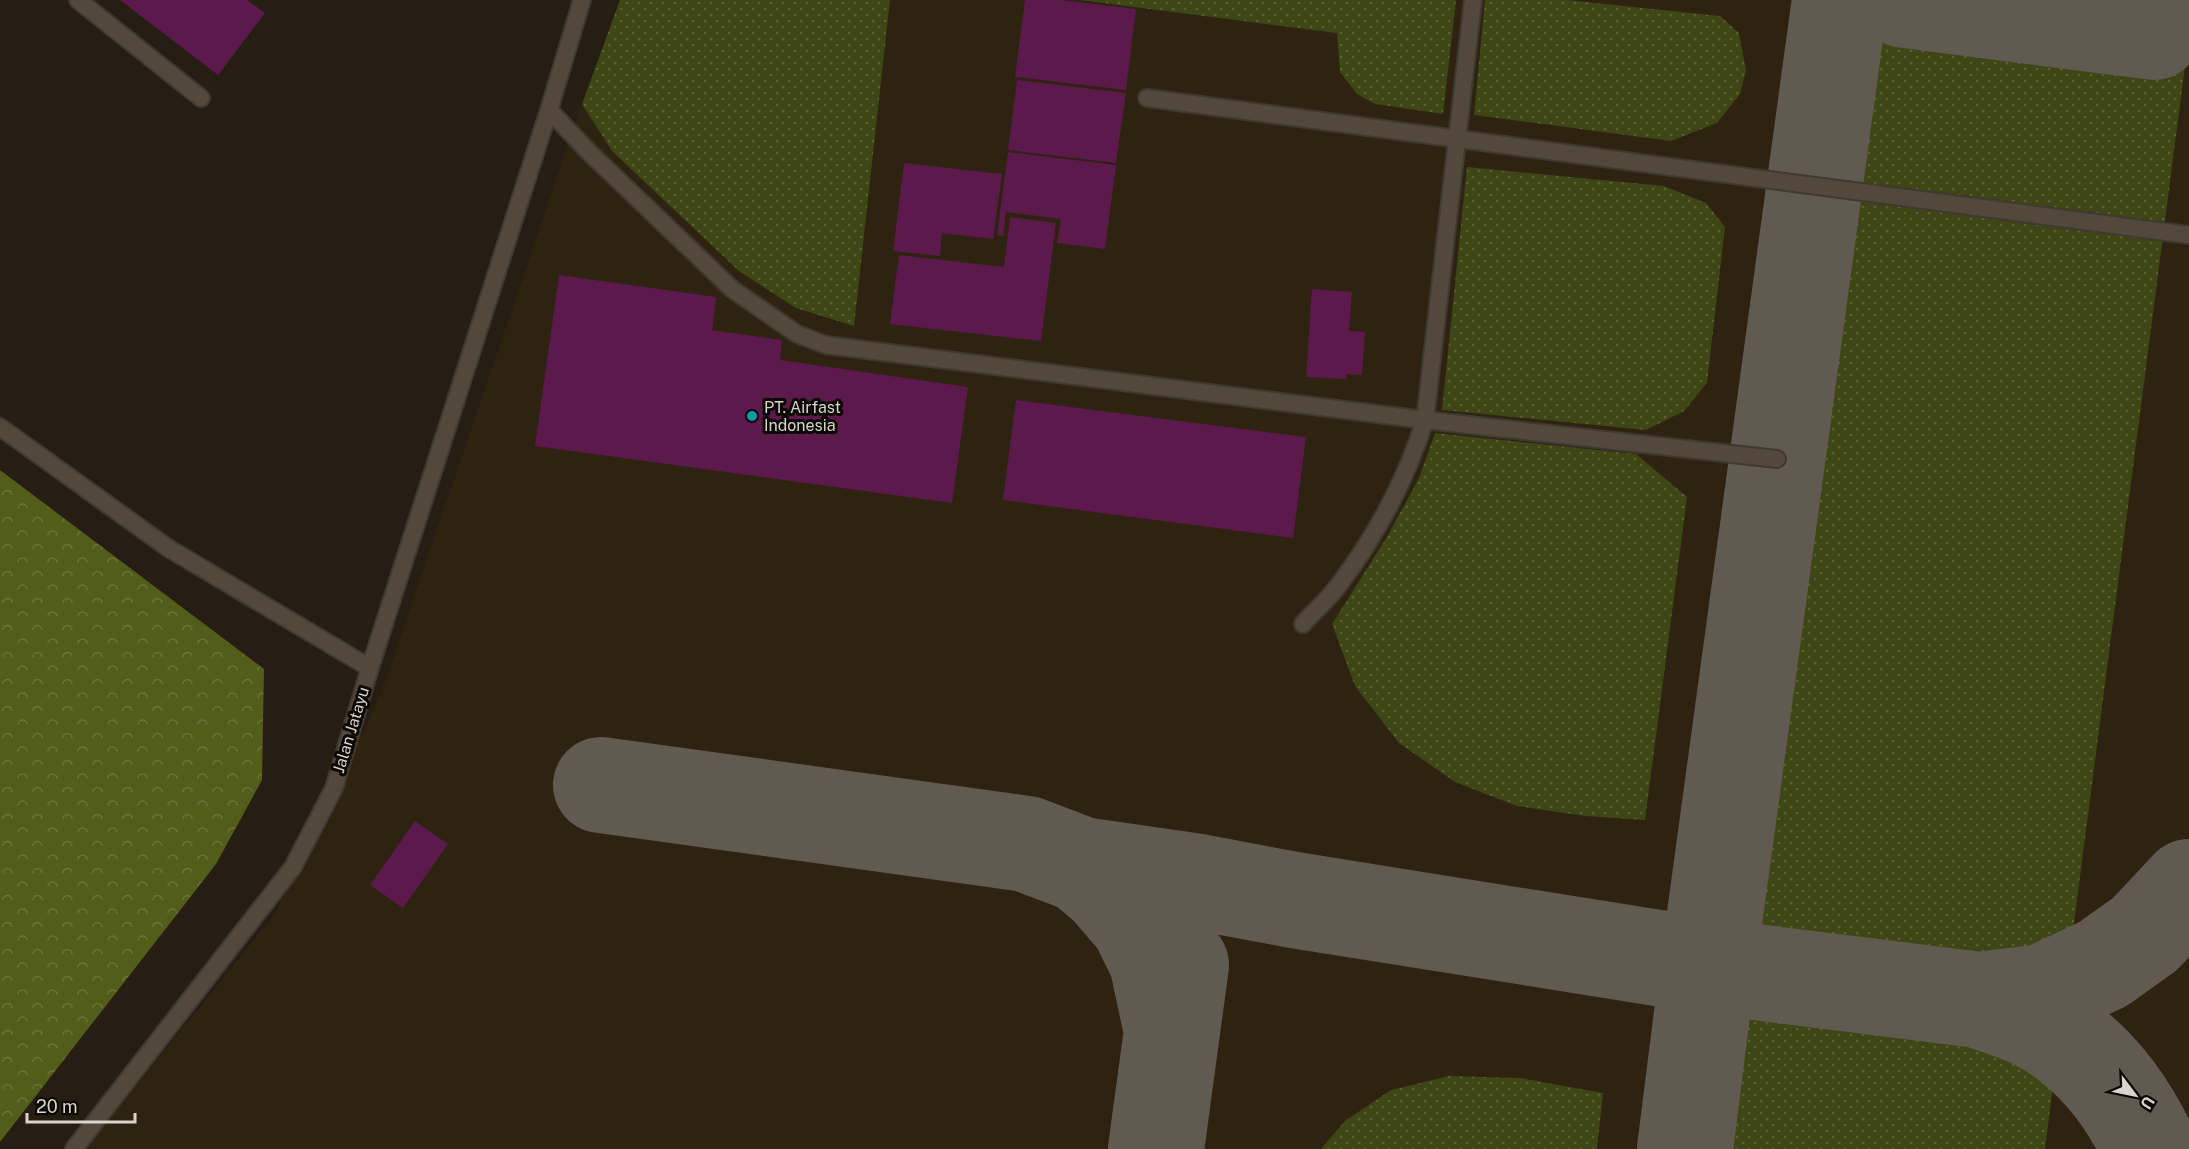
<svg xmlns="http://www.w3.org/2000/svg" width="2189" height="1149" font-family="'Public Sans',sans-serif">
  <defs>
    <pattern id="grass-dots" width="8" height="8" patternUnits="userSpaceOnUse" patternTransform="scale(1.5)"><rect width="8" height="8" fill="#3d4614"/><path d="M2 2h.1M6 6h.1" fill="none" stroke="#586035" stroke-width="1.8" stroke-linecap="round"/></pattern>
    <pattern id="forest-crowns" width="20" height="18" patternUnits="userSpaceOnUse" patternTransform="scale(1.5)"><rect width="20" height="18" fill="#525d1a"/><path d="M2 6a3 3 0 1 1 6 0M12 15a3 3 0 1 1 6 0" fill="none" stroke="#6a733a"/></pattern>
  </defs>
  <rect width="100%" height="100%" fill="#261e12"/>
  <!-- built -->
  <path fill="#2e2311" d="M620,0H2189V1149H85L275,914L381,694L582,104Z"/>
  <!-- grass -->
  <path fill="url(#grass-dots)" d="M620,0H890L854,326L796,308L739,271L612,151L582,104Z
    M1080,0H1456L1443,114L1375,104L1357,94L1340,72L1337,33Z
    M1485,0H1567L1720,16L1739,33L1746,70L1740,94L1717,123L1671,141L1474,115Z
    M1840,0H2189V31L2156,32L2188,43L2067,977L2043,992L1980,1000L2034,1021L2059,1037L2045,1149H1685L1708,966Z
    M1467,167L1664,186L1706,203L1725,227L1707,383L1684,411L1646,430L1442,410Z
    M1435,433L1636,454L1687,497L1645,820L1585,816L1517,806L1455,782L1399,743L1355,686L1332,624L1387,537L1419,478Z
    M1449,1076L1520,1078L1603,1093L1597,1149H1321L1345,1121L1391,1090Z"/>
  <!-- forest -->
  <path fill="url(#forest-crowns)" d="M0,470L264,669L262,780L216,864L0,1142Z"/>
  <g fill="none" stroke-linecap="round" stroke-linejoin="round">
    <!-- taxiway -->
    <path stroke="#615a50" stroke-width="96" d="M1905,0L2154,32
      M601,785L1027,844L1082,865L1107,886L1138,922L1157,961L1172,1031
      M1082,865L1193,881L1294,900L1708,966L1979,1000
      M1156,1149L1181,965
      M1685,1149L1708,966L1840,0
      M2150,1149C2125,1095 2088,1049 2035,1021C2017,1012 1997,1007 1979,1000L2043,992L2103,964L2145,934L2189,887"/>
  </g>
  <!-- building -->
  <path fill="#5c194b" d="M120,0H247L265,13L218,75Z
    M1025,0H1060L1136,9L1126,90L1015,77Z
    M1017,80L1126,93L1116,163L1008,150Z
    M1008,152L1116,165L1105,249L1057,243L1061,219L1006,212L1003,236L997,235Z
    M904,163L1002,174L993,239L942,233L940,256L893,251Z
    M1010,217L1056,223L1041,341L890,324L899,255L1004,267Z
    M559,275L716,297L712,330L782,340L780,360L968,387L952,503L535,446Z
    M1312,289L1352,292L1349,331L1365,332L1362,375L1346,374V379L1306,377Z
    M1016,400L1306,437L1293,538L1003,500Z
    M415,821L448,844L403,908L370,885Z"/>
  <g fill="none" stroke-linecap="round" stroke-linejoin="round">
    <!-- service casing -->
    <g stroke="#3f3932" stroke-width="20">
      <path id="service" d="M78,0L201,98
        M1147,98L2189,235
        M549,110L591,154L732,289L797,334L826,345L1425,420L1777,459
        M0,427L168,548L370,668
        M1303,624C1314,611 1328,600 1338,586C1376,536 1406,480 1425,420L1473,0
        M74,1149L293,867L334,788L370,668L549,110L582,0"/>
    </g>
    <!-- service -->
    <use href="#service" stroke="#52493c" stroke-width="16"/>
  </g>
  <!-- markers -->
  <circle fill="#0f9aa8" stroke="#0c0905" stroke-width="2" cx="752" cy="416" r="6"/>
  <g text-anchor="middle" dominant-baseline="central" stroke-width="6" stroke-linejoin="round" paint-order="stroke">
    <!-- poi labels -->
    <g font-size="16" fill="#d9d4cc" stroke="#0c0905" text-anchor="start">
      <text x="764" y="407">PT. Airfast<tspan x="764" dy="18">Indonesia</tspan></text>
    </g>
    <!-- street labels -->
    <g font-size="16" fill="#d9d4cc" stroke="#0c0905">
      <text transform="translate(351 730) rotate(-73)">Jalan Jatayu</text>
    </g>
  </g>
  <!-- north arrow -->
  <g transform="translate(2135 1095) rotate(122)" stroke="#0c0905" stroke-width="4.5" paint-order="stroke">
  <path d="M0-4.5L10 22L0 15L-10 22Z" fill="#d9d4cc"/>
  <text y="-9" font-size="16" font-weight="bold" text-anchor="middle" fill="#d9d4cc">U</text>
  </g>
  <!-- scale -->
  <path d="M27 1113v9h108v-9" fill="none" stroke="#d9d4cc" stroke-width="3"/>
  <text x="36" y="1113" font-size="18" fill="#d9d4cc" stroke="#0c0905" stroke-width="4.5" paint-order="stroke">20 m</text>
</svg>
